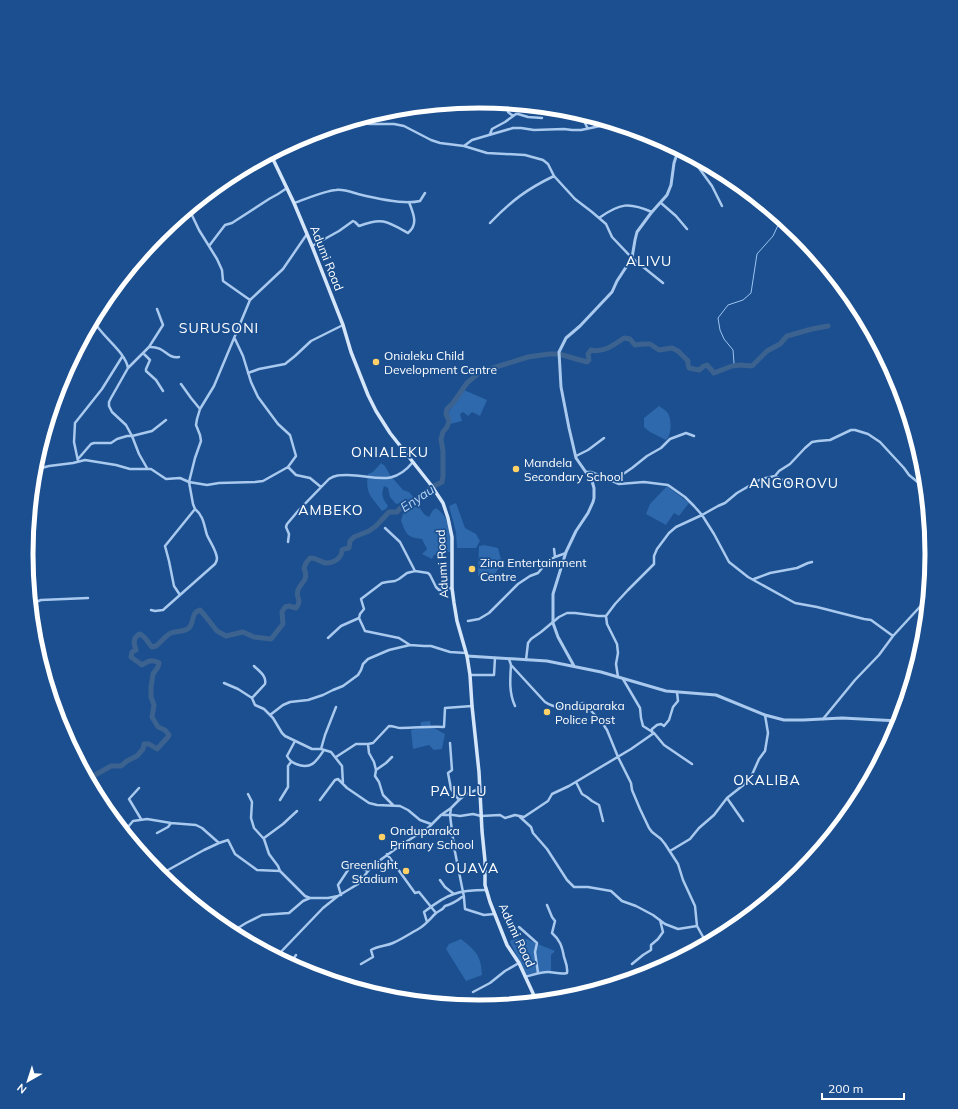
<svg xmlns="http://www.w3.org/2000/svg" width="958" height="1109" font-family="Mulish,sans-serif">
  <rect width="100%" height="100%" fill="#1b4f8f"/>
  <!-- green -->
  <path fill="#2e69ad" d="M464,390L487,400L480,416L472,412L468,416L463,412L460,414L462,421L450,424C449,422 448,418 448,415C448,411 461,395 464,390Z
    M659,406C662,408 665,410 667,412C672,418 672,435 666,440L650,432L644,427V418Z
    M381,463L385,466L390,475L403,490L409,492L419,504L421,510L425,515L429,517L433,510L436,508C448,517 450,525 451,539C451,544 451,548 450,552L434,555L432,559L422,554L427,549L422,539C406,537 407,535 401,521L404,510L410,506L409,501L396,504L390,497L388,488L384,486C381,496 382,497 388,506L386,509L382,511C371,496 365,494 368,474L373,472Z
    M667,486L689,503L679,516L674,513L666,525L646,514L650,504Z
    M456,503L465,528L476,534L480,541L476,548H457L456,532L449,506Z
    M484,545L498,548L502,563L495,574L478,576L479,546Z
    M430,721L431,726C436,728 440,732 445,734L442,749L434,750L429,745L413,749L411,730L420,728L421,722Z
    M521,938L527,939L535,943L555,951L551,955V971L549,973L541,971C536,974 532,978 526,975L510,942L511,940Z
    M461,939C476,951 481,955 482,975L466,981L446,949L449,944Z"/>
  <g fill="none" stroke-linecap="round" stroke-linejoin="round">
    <!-- stream -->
    <path stroke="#9cc4f0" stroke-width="1" d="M732,366L734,363L733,350L724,339L720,330L718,318L728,305L743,300L751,293L757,254L773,236L781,219"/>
    <!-- river -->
    <path stroke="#3c6290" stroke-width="5" d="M88,779L111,766H121L127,761L137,756L143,749L144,744H149L157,749L168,737L169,735L165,730L158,727L152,717L154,705L151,697V687L153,674L158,667L159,663C152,659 148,661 142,665L131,657L132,652L136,650L134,643L135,638L139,634C146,636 147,642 152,647L156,646C161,642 165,636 171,633C176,631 184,632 189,628C195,622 190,613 200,610L206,617L217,631L226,636L243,632L254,637L271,639L283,624L282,612L285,607L289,606L296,608C303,599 295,599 298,590C302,580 309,581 304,568L306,563L310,558C318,558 320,562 326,563C334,563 342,558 342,550L344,549L349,548L350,541L354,537L369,531L376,526L389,512H397L404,504L415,501L430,488L442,482L443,476V451L441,439L443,432L447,427L449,421L446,414L447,409L453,403L467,383L480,372L528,357L549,354H559L587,362L589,360L588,354L591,350C603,353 614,345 624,338L630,339L635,345L643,344H650L659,350L672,348L678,351L688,361V364L689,368L699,370L704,366L707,365L714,373L732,366L740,365L752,366L767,351L780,344L787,336L812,329L828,326"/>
    <!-- minor -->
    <path stroke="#a9c9ee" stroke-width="2.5" d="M506,104L508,112L513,116
      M577,113L583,119L588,129
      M353,122L370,124H394L404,126L431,140L440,143L464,146L487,153L525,155L543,160L548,164L554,176L575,199L592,212L606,224L612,237L632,258L663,283
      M490,134L492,129L505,122L516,114H518L528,117L542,118
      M464,146L472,140L513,128H521L534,130L564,129L572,130H581L605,125L619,126
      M691,157L712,186L722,206
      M721,173L727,180
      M294,203C306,199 324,191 336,190C343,189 351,192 358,194C374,198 404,205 420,201L425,193
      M661,203L676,216L687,229
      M189,209L199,230L217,259L222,270L223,281L250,300L283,269L307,234
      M599,218C620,203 629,202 652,212
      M490,223C511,201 527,189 554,176
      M209,246L225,225L232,223L269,199L278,194L287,188
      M312,246L339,231L353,221L355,222L359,226C382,217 387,221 408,233C419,224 413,213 409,202
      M250,300L214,386L200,409L197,419L196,425L200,435L201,441L195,458L189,482L207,485L219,483L255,482L263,481L288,467L296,475L310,478L321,487
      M93,320C101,336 125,351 128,368L111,398L109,402V406L112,412L126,425L132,436L152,431L166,420
      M91,325L94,322
      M235,339L243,356L251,382L258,397L278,424L290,435L296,456L288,467
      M876,341C876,350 881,358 888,364
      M149,347C166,346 166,359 179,357
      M143,353L150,360L146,369V371L156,380L163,391
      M128,368L149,347L163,325L157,309
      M248,373L259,369L285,364L295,356L311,341L343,325
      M181,384L191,398L200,409
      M576,456L588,450L604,438
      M78,459L91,444L94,443H111L117,439L127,436H132L139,454L147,468
      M78,461L74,442L75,423L102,389L122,357
      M34,470L49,466L73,463L85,460L116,465L130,469H151L166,479L180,478L189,482L193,504L195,509L165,546L169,561L174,586L180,595
      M586,472H591L601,476L619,484L644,482L668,485L685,497L694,506L702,515L714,534L729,562L748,577L795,603L817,607L864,619L871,620L893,636
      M775,476C781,480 789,482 795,486
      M613,481L632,468L647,456L661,448L670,439L686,433L694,436
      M385,528L400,542L415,571
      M288,542L289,534L286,527L287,524L298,511L329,479C335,475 340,475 347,475C374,475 392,488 413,462
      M554,549L555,557
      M754,579L770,573L797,568L808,563L812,562
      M31,606L36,602L41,600L88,598
      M151,610L155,611L163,610L215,564C216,562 217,561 217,558C216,550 210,542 207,535C204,526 204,516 195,509
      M606,616L607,624L617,644L618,653L616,664L618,677
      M359,618L365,631L399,638L410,645
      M468,621L479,619L489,613L518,584L530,576L538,573L548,561L555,557L566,553
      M328,638L341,626L359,618L360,614L364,609L361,599L382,583L387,582L395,581L399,579L407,573L415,571L428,573L430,575L436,587L439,590L452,588
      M509,659L511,665L545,702C559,711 568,706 583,703L585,704L603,724L607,730L618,757L631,783L632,790L640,809L649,828L652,832L661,839L665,844L678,864L683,880L695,906L697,926L707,944
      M526,660L528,643L531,639L541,632L559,617L567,613H575L598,616H606L615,604L628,590L654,564V556L657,549L669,533L676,527L702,515L718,506L725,503L737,493L761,479L775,476L779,471L790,464L805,448L812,442L818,441L830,440L851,430H855L868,434L880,442L904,468L909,475L925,488
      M511,665C510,680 509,693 515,706
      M470,675H494L495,658
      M623,679L640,708L641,718L643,726L654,733L664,745L692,764
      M224,683L238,689L252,698L255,705L264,709L273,718L282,733L285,736L312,749H321L331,752L342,766L343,784
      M252,698L265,684C267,676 259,671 254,666
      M270,715L283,705L290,702L308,700L323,695L333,690L343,686L358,675L361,670L363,664L368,659L389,650L410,645L424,646H431L450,652L466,653
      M823,719L855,680L879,655L893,636L928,598
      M653,733L652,732V729L657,725L661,724L664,726L669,720L673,707L678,701L677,692
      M295,741L287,756C289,760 291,762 296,764C311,770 316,762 324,750
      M450,743L452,770L448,773L451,789L459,800
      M368,744L369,753L374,762L376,770L375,776L379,782L383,795L393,805
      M321,749L325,735L336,707
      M336,757L356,744H368L373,743L389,726C394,726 397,728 401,728C416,728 430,726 444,727L445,708L472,706
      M376,770L386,763L392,757
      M576,782L582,794L587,797L592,801L599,805L603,821
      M139,788L129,799L141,819
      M248,794L252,802L251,818L254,828L264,839L269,854L278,866L280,871L305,896L310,898
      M98,797L101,796C112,805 120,816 128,827
      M727,798L743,821
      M280,800L288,787V766L291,762
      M320,800L335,780L338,779L347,788L369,803L377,805L400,806L408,810L420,820L431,824
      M451,808L450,815L454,847L464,897
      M443,815H453L460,816L473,814L481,816L500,815L505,818L515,815L524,817L548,801L552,794L569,786L631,749L654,733
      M520,817L531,827L533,833L547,849L567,880L574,887H588L611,891L622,901L636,906L653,915L665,924L678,929L697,926
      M157,833L168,827L171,823
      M125,834L128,827L133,821L147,819L171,823L196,825L202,828L219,843
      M264,838L283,824L297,811
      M670,851L690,839L699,828L714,815L727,798L746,783L751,777L759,759L765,751L768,733L765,715
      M387,854L415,893L419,892L436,913
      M159,875L204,850L219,843L228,840L235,854L257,870L280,871
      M440,880L445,887L454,894
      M341,895L338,885L350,867L357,866L368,871
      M427,922L424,912C433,905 444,897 454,894C464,890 476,890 486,890
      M519,927L537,943L535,952L538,973
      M230,933L246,923L262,915L289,913L303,901L310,898H328L338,896
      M276,957L323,908L338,896L358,884L372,866L401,845L428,828L441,815L451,808L459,800L466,794L479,789
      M287,963L294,958L296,955
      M361,964L373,957L371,950C378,946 386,946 393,943C402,939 411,933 420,928C426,924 430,919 435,914C439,910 442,911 445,906C452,904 457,901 462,897L464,898L465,909L484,915L494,914
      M632,964L643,955L651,950V945L658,939L663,932L660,920
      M525,977C533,975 540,972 548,972C554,972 561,975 567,973C568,967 566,963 564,957C562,946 560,940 552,933L555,921L552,917L547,905
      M473,992L490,983L505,971L519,963"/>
    <!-- tertiary -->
    <path stroke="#a9c9ee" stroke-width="3" d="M467,656L547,661L601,672L666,691L716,695L765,715L784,720H803L842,718L899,721
      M574,666L558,637L553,623V594L566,552L576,531L588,513L593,502L594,498V488L592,481L576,458L569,428L561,387L559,352L566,338L580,326L612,292L617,281L632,258L635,240L637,232L651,213L667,195L671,185L674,163L676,157L680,151"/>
    <!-- secondary -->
    <path stroke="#d6e6fa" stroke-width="3.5" d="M271,155L294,203L312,246L343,325L351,352L368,395L376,411L390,433L431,485L443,503L448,518L452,537V588L454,603L457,621L467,656L470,675L472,706L479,772L482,831L485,861V885L490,902L507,945L519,963L537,1002"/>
  </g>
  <!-- markers -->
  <g fill="#ffd166" stroke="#1b4f8f" stroke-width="1.5">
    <circle cx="376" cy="362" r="4"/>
    <circle cx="516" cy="469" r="4"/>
    <circle cx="472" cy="569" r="4"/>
    <circle cx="547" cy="712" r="4"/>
    <circle cx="382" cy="837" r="4"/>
    <circle cx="406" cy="871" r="4"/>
  </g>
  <g text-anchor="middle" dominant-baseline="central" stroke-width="3.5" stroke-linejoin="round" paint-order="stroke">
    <!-- street labels -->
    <g font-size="12" fill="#fff" stroke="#1b4f8f">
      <text transform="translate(327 258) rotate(68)">Adumi Road</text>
      <text transform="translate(442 564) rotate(-93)">Adumi Road</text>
      <text transform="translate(517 935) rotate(65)">Adumi Road</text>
    </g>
    <!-- poi labels -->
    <g font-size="12" fill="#fff" stroke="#1b4f8f" text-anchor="start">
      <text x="384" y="355">Onialeku Child<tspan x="384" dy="14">Development Centre</tspan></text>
      <text x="524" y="462">Mandela<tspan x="524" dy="14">Secondary School</tspan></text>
      <text x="480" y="562">Zina Entertainment<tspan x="480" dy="14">Centre</tspan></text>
      <text x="555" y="705">Onduparaka<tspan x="555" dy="14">Police Post</tspan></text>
      <text x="390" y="830">Onduparaka<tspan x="390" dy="14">Primary School</tspan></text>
      <text x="398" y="864" text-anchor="end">Greenlight<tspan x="398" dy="14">Stadium</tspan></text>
    </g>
    <!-- water labels -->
    <g font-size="13" font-style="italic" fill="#b5d3f5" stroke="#1b4f8f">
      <text transform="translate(417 498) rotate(-34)">Enyau</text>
    </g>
    <!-- quarter labels -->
    <g font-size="14" letter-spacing="1" fill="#fff" stroke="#1b4f8f">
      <text x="649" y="261">ALIVU</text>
      <text x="219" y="328">SURUSONI</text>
      <text x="390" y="452">ONIALEKU</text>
      <text x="794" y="483">ANGOROVU</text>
      <text x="331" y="510">AMBEKO</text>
      <text x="767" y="780">OKALIBA</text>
      <text x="459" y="791">PAJULU</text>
      <text x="472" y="868">OUAVA</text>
    </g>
  </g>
  <!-- crop -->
  <path d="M0 0H958V1109H0ZM33 554a446 446 0 1 1 892 0a446 446 0 1 1-892 0Z" fill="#1b4f8f" fill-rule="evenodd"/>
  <path fill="none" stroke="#fff" stroke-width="5" d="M33 554a446 446 0 1 1 892 0a446 446 0 1 1-892 0Z"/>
  <!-- north arrow -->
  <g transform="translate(28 1081) rotate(219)" stroke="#1b4f8f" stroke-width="3" paint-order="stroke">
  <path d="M0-3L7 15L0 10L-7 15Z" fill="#ffffff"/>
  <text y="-6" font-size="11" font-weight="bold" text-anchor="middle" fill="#ffffff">N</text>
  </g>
  <!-- scale -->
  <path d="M822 1093v6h82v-6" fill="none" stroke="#ffffff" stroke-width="2"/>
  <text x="828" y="1093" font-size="12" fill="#ffffff" stroke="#1b4f8f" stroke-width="3" paint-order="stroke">200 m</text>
</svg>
